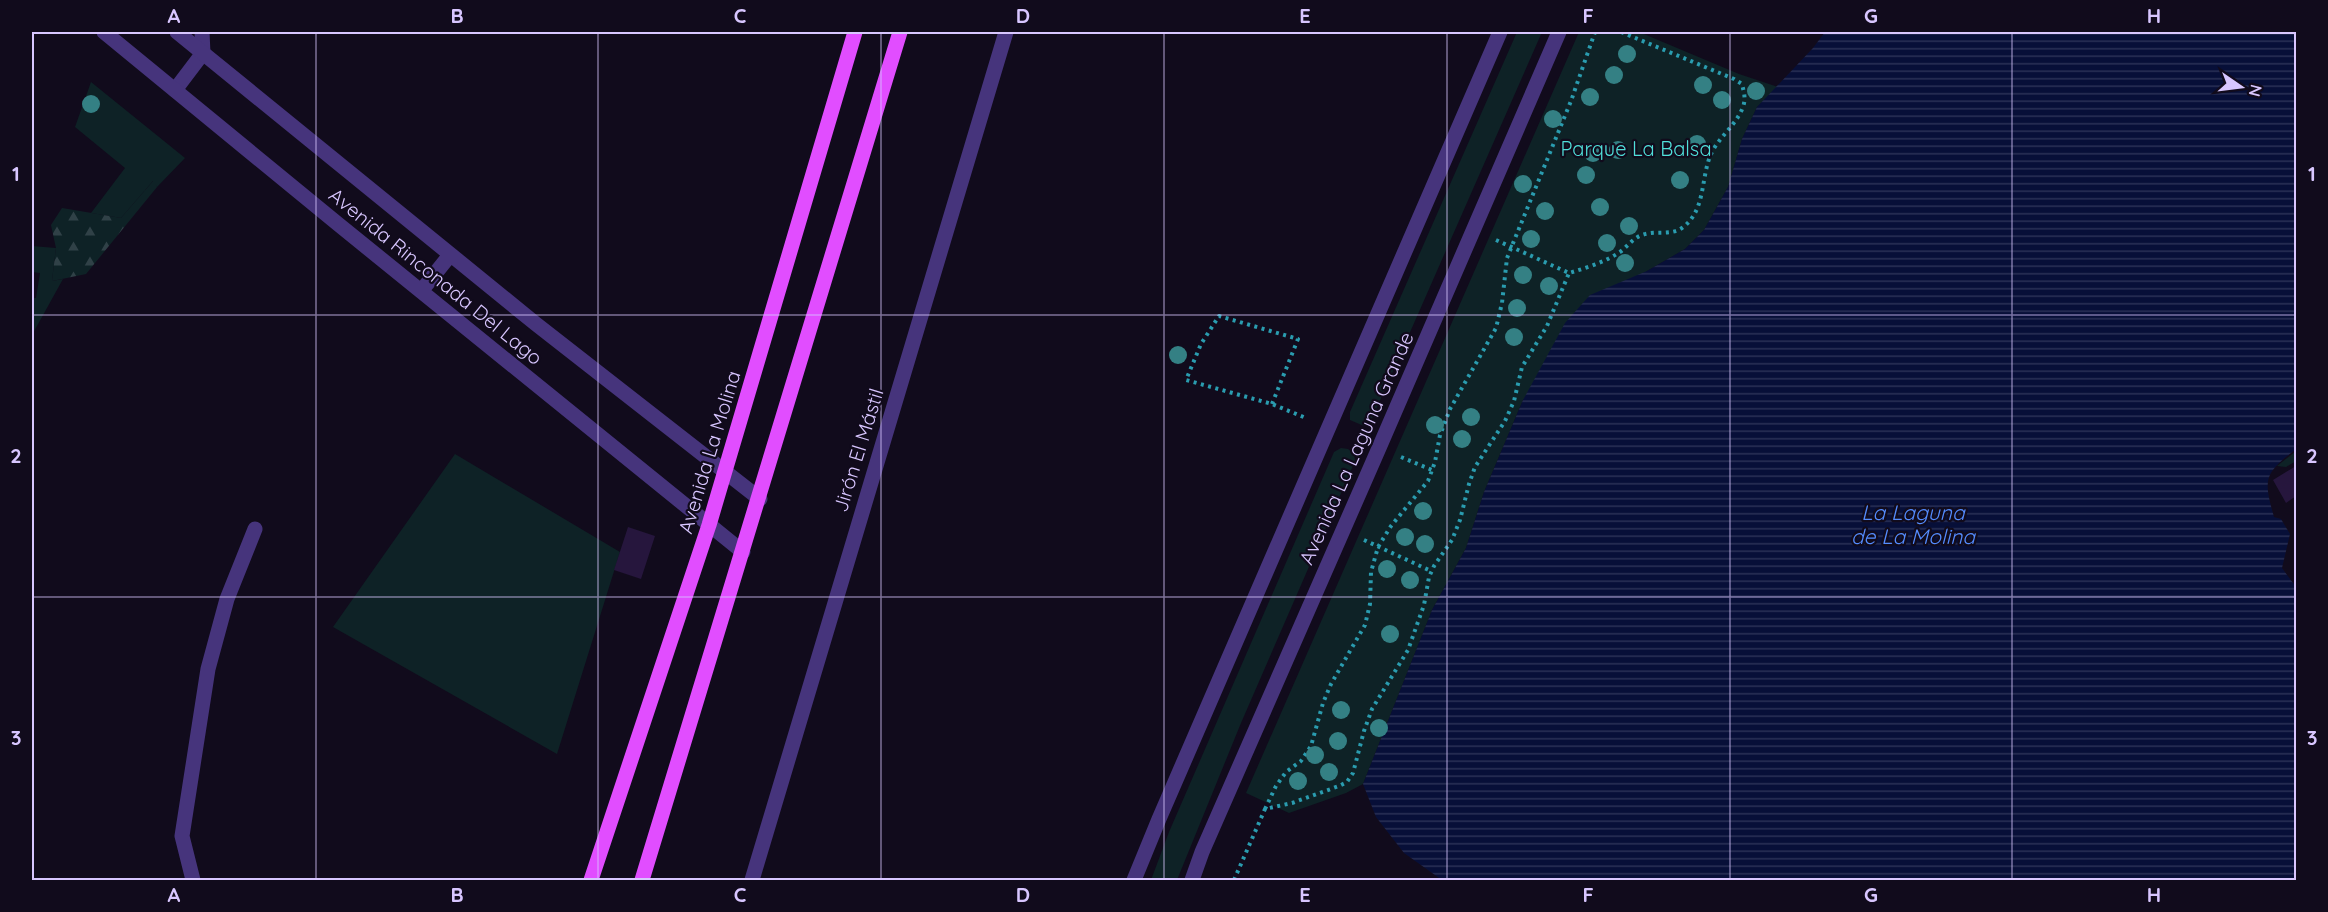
<svg xmlns="http://www.w3.org/2000/svg" width="2328" height="912" font-family="Quicksand,sans-serif">
  <defs>
    <pattern id="forest-firs" width="22" height="20" patternUnits="userSpaceOnUse" patternTransform="scale(1.5)"><rect width="22" height="20" fill="#0e2226"/><path d="M5 1l3.5 6h-7zM16 11l3.5 6h-7z" fill="#304147"/></pattern>
    <pattern id="water-rules" width="6" height="5" patternUnits="userSpaceOnUse" patternTransform="scale(1.5)"><rect width="6" height="5" fill="#070f38"/><path d="M0 2.5h6" fill="none" stroke="#2a3056"/></pattern>
  </defs>
  <rect width="100%" height="100%" fill="#110b1c"/>
  <!-- green -->
  <path fill="#0e2226" d="M1517,32H1542L1371,421L1364,426L1350,420V412Z
    M1579,32H1639L1739,74L1778,87L1757,107L1742,139L1728,187L1704,230L1685,249L1647,271L1523,400L1484,492L1466,548L1432,610L1363,784L1346,793L1289,813L1246,793Z
    M91,82L185,158L157,187L153,181L121,218L91,213L125,168L75,127Z
    M32,246L56,248L52,281L63,279L32,335V298H36L40,273L32,272Z
    M1341,448L1348,449L1354,453L1355,461L1241,723L1177,880H1151L1169,832L1334,452Z
    M2296,451V461L2286,467L2277,466Z
    M455,454L620,552L557,754L333,627Z"/>
  <!-- forest -->
  <path fill="url(#forest-firs)" d="M154,180L157,187L86,274L52,281L56,248L51,225L62,208L121,218Z"/>
  <!-- water -->
  <path fill="url(#water-rules)" d="M1825,32H2296V449C2264,474 2263,478 2274,517L2281,519L2290,534L2282,568L2296,587V880H1442L1404,853L1376,817L1363,784L1432,610L1466,548L1484,492L1523,400L1565,323L1590,295L1647,271L1685,249L1704,230L1728,187L1742,139L1757,107L1813,48Z"/>
  <!-- building -->
  <path fill="#26163d" d="M2296,466V496L2286,503L2273,480Z
    M628,527L655,536L641,579L614,570Z"/>
  <g fill="none" stroke-linecap="round" stroke-linejoin="round">
    <!-- path -->
    <path stroke="#2a9caf" stroke-width="4" stroke-dasharray="3 4.5" stroke-linecap="butt" d="M1496,240L1569,273C1586,268 1605,262 1620,252C1628,246 1633,238 1642,235C1655,230 1670,236 1682,228C1707,210 1700,176 1712,152C1721,135 1736,125 1743,107C1746,98 1744,93 1742,84L1734,79L1621,32
      M1272,404L1298,339L1219,316L1201,344L1186,380L1272,404L1306,418
      M1401,457L1432,470
      M1364,540L1431,571
      M1265,809L1276,786L1286,772L1301,761L1311,746L1323,703L1331,684L1365,625L1370,604L1371,572L1378,547L1391,526L1428,481L1435,462L1440,435L1450,409L1496,328L1502,303L1507,258L1571,101L1595,32
      M1234,880L1265,809L1292,803L1339,786L1347,782L1353,773L1364,731L1372,709L1408,650L1424,605L1429,577L1434,566L1452,540L1460,520L1469,484L1475,467L1505,421L1514,401L1522,367L1547,326L1569,273"/>
    <!-- minor -->
    <path stroke="#46347c" stroke-width="15" d="M175,90L203,53L202,32
      M193,880L182,836L208,669L227,599L255,529
      M752,880L1006,32"/>
    <!-- tertiary -->
    <path stroke="#46347c" stroke-width="15" d="M104,32L338,224L743,552
      M177,32L536,324L760,499
      M422,290L450,255
      M1134,880L1159,819L1500,32
      M1192,880L1202,852L1379,448L1559,32"/>
    <!-- primary -->
    <path stroke="#e14dff" stroke-width="15" d="M591,880L709,525L855,32
      M642,880L900,32"/>
  </g>
  <!-- trees -->
  <g fill="#348084">
    <circle cx="1627" cy="54" r="9"/>
    <circle cx="1614" cy="75" r="9"/>
    <circle cx="1703" cy="85" r="9"/>
    <circle cx="1756" cy="91" r="9"/>
    <circle cx="1590" cy="97" r="9"/>
    <circle cx="1722" cy="100" r="9"/>
    <circle cx="91" cy="104" r="9"/>
    <circle cx="1553" cy="119" r="9"/>
    <circle cx="1697" cy="144" r="9"/>
    <circle cx="1618" cy="150" r="9"/>
    <circle cx="1593" cy="153" r="9"/>
    <circle cx="1586" cy="175" r="9"/>
    <circle cx="1680" cy="180" r="9"/>
    <circle cx="1523" cy="184" r="9"/>
    <circle cx="1600" cy="207" r="9"/>
    <circle cx="1545" cy="211" r="9"/>
    <circle cx="1629" cy="226" r="9"/>
    <circle cx="1531" cy="239" r="9"/>
    <circle cx="1607" cy="243" r="9"/>
    <circle cx="1625" cy="263" r="9"/>
    <circle cx="1523" cy="275" r="9"/>
    <circle cx="1549" cy="286" r="9"/>
    <circle cx="1517" cy="308" r="9"/>
    <circle cx="1514" cy="337" r="9"/>
    <circle cx="1178" cy="355" r="9"/>
    <circle cx="1471" cy="417" r="9"/>
    <circle cx="1435" cy="425" r="9"/>
    <circle cx="1462" cy="439" r="9"/>
    <circle cx="1423" cy="511" r="9"/>
    <circle cx="1405" cy="537" r="9"/>
    <circle cx="1425" cy="544" r="9"/>
    <circle cx="1387" cy="569" r="9"/>
    <circle cx="1410" cy="580" r="9"/>
    <circle cx="1390" cy="634" r="9"/>
    <circle cx="1341" cy="710" r="9"/>
    <circle cx="1379" cy="728" r="9"/>
    <circle cx="1338" cy="741" r="9"/>
    <circle cx="1315" cy="755" r="9"/>
    <circle cx="1329" cy="772" r="9"/>
    <circle cx="1298" cy="781" r="9"/>
  </g>
  <!-- grid -->
  <path fill="none" stroke="#d8c6ff" stroke-width="1.5" stroke-opacity="0.55" d="M316,32V880M598,32V880M881,32V880M1164,32V880M1447,32V880M1730,32V880M2012,32V880M32,315H2296M32,597H2296"/>
  <g text-anchor="middle" dominant-baseline="central" stroke-width="4.5" stroke-linejoin="round" paint-order="stroke">
    <!-- park labels -->
    <g font-size="20" fill="#50e0da" stroke="#110b1c">
      <text x="1636" y="148">Parque La Balsa</text>
    </g>
    <!-- street labels -->
    <g font-size="20" fill="#d8c6ff" stroke="#110b1c">
      <text transform="translate(436 276) rotate(39)">Avenida Rinconada Del Lago</text>
      <text transform="translate(1356 448) rotate(-66)">Avenida La Laguna Grande</text>
      <text transform="translate(858 450) rotate(-73)">Jirón El Mástil</text>
      <text transform="translate(709 452) rotate(-73)">Avenida La Molina</text>
    </g>
    <!-- water labels -->
    <g font-size="21" font-style="italic" fill="#548cff" stroke="#110b1c">
      <text x="1913" y="512">La Laguna<tspan x="1913" dy="24">de La Molina</tspan></text>
    </g>
  </g>
  <!-- border -->
  <rect width="2328" height="912" fill="none" stroke="#110b1c" stroke-width="66"/>
  <!-- north arrow -->
  <g transform="translate(2241 87) rotate(104)" stroke="#110b1c" stroke-width="4.5" paint-order="stroke">
  <path d="M0-4.5L10 22L0 15L-10 22Z" fill="#d8c6ff"/>
  <text y="-9" font-size="16" font-weight="bold" text-anchor="middle" fill="#d8c6ff">N</text>
  </g>
  <rect x="33" y="33" width="2262" height="846" fill="none" stroke="#d8c6ff" stroke-width="2"/>
  <g font-size="20" text-anchor="middle" font-weight="bold" fill="#d8c6ff">
    <text x="174" y="23">A</text>
    <text x="457" y="23">B</text>
    <text x="740" y="23">C</text>
    <text x="1023" y="23">D</text>
    <text x="1305" y="23">E</text>
    <text x="1588" y="23">F</text>
    <text x="1871" y="23">G</text>
    <text x="2154" y="23">H</text>
    <text x="16" y="181">1</text>
    <text x="2312" y="181">1</text>
    <text x="16" y="463">2</text>
    <text x="2312" y="463">2</text>
    <text x="16" y="745">3</text>
    <text x="2312" y="745">3</text>
    <text x="174" y="902">A</text>
    <text x="457" y="902">B</text>
    <text x="740" y="902">C</text>
    <text x="1023" y="902">D</text>
    <text x="1305" y="902">E</text>
    <text x="1588" y="902">F</text>
    <text x="1871" y="902">G</text>
    <text x="2154" y="902">H</text>
  </g>
</svg>
